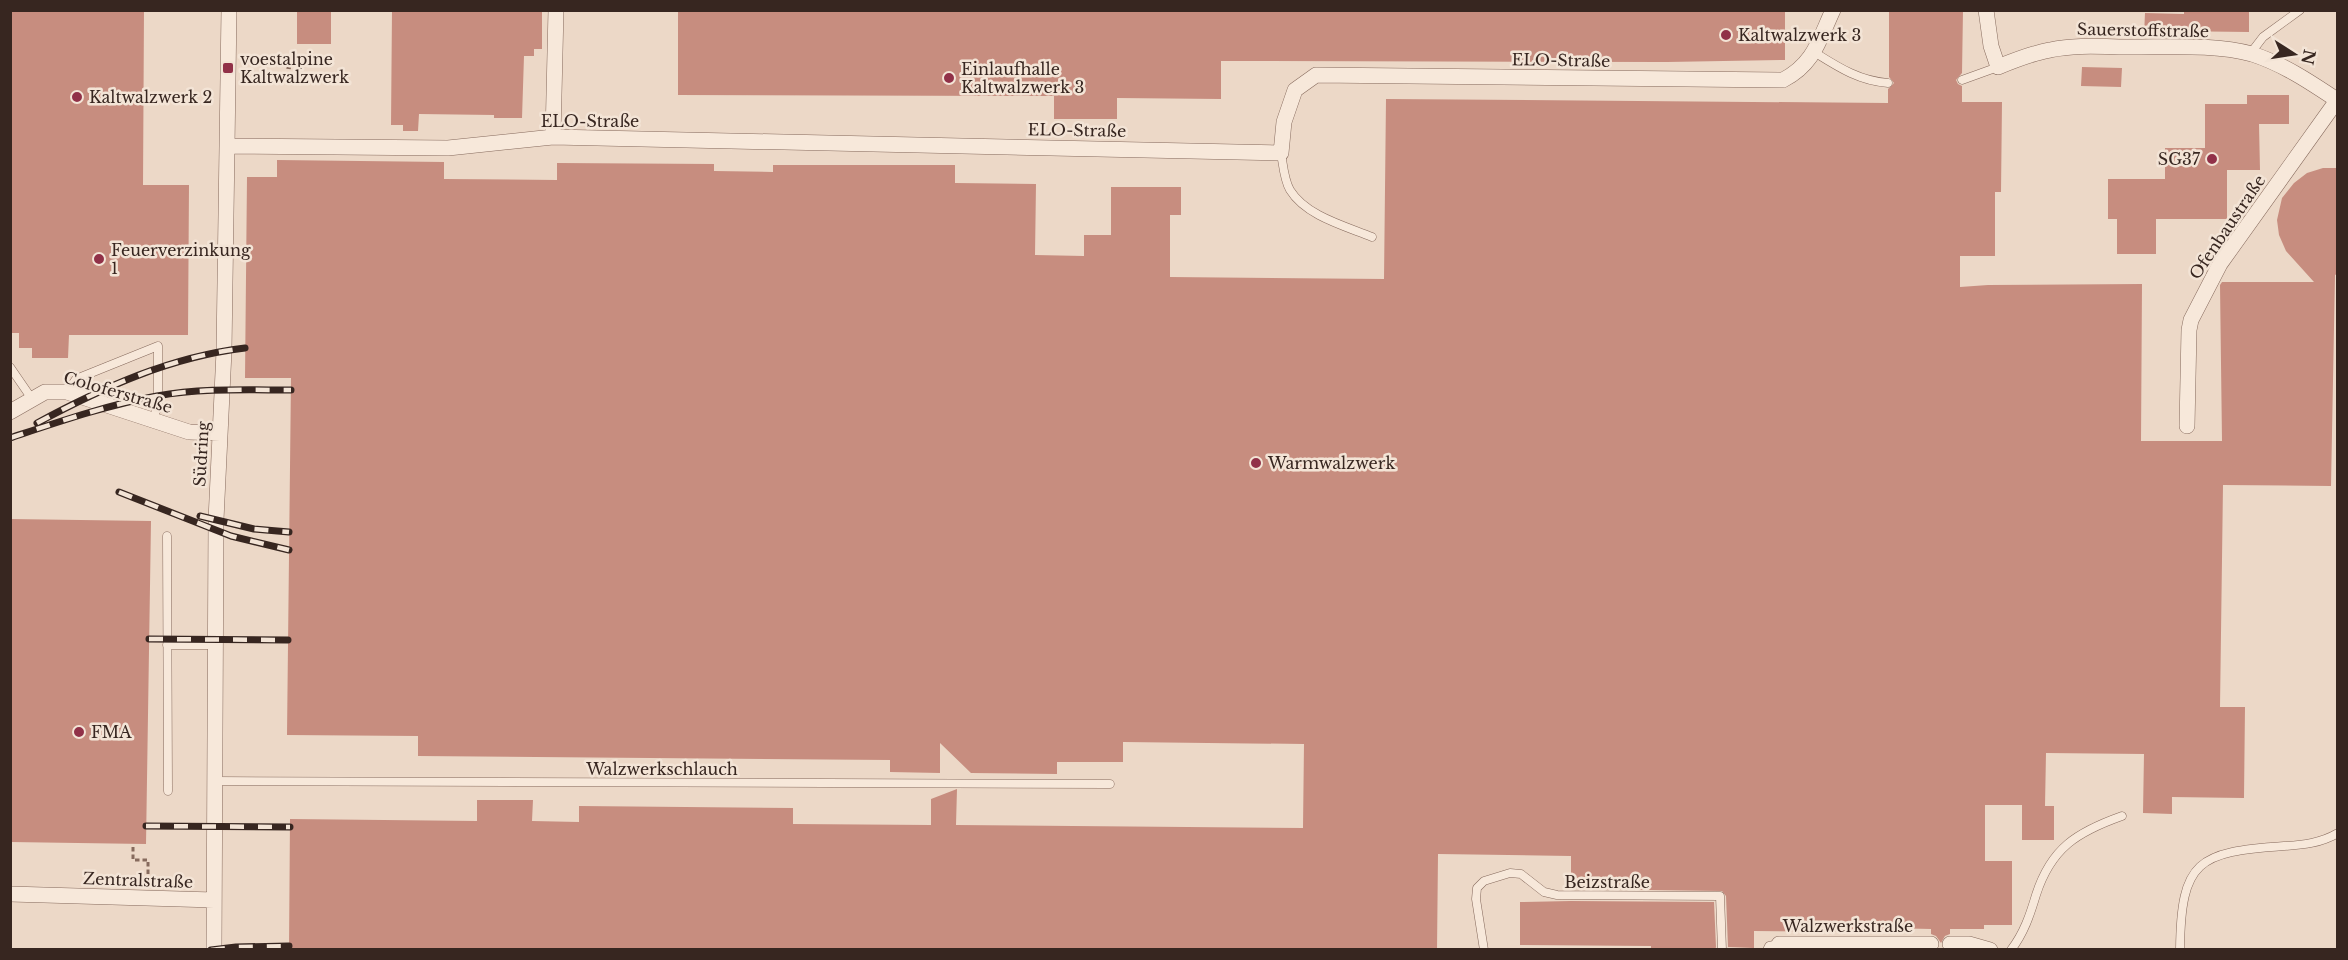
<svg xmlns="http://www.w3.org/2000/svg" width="2348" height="960" font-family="'Libre Baskerville',serif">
  <rect width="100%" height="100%" fill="#ecd8c7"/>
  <!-- building -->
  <path fill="#c78d7f" d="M10,10H144L143,185H189L188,335H69L68,358H32V348H19V333H10Z
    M297,10H331V44H297Z
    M392,10H542V49H534V56H524L522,118H494V115L419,114L418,131H403V125H391Z
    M678,10H1785V60L1667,62L1221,61V99L1117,98V119H1054V96L678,95Z
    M1889,10H1963L1962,73L1956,80L1958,84L1962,86V102H2002L2001,192H1995V256H1960V287L1988,285L2142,284L2141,441H2222L2220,285L2222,282H2314L2286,251L2279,235L2277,220L2282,198L2294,183L2307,173L2323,168H2337V274L2335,275L2331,486L2223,485L2220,707H2245L2244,798L2172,797V814L2143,813L2144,754L2046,753L2045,806H2054V840H2022V805H1985V861H2012V925H1984V929H1950V934L1945,936L1941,943L1936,936L1931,934V929L1887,928V932L1754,931V948L1728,947L1726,896L1722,891L1571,889V856L1438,854L1437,950H289L290,819L477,821V800H533L532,821L579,822V806L793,808V824L931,825V799L957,789L956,825L1303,828L1304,744L1123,742V762H1057V774L971,773L940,743V773L890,772V760L418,756V736L287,735L291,378H245L247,177H277V160L444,162V179L557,180V163L714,164V171L773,172V165H955V183L1036,184L1035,255L1084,256V235H1111V187H1181V215H1170V277L1384,279L1386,99L1888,103V89L1894,83L1889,77Z
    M2184,10H2249V32L2167,31V35H2144L2145,13L2184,14Z
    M2082,67L2122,68L2121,87L2081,86Z
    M2247,95H2289V124H2259L2260,170H2227V219H2156V254H2117V219H2108V179H2165V148H2205V104H2247Z
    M10,519L151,521L146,844L10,842Z
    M1571,901L1714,902L1716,947L1715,950H1651V946L1520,945V902Z"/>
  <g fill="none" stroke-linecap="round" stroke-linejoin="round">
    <!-- service casing -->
    <g stroke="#866a5d" stroke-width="9">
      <path id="service" d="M1814,52C1838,67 1859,81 1888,83
        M2250,54L2263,37L2300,10
        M1962,80L1998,67
        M1281,153C1283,164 1284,180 1290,190C1306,216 1345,226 1372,237
        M10,367L32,399
        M67,392L76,379L158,346V405L153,420
        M167,536L168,791
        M167,645H215
        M215,781L1110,784
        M1484,950L1476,899L1477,888L1484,881L1510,873L1521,874L1544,892L1557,895L1720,896L1722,950
        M1767,950L1769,946L1779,944
        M2011,950C2024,933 2030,915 2036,895C2051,848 2077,832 2122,816
        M2180,950C2181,860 2198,852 2284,846C2303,845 2321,843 2338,833"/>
    </g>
    <!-- minor casing -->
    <g stroke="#866a5d" stroke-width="16">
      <path id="minor" d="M1986,10L1991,46L1998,67C2015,60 2033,53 2050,50C2077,44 2106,47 2133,47C2170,47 2217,44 2252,54C2283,64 2310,82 2337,100
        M553,137L556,10
        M227,146L448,148L553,137L1281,153L1284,122L1295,90L1316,75L1783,80C1814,64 1819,40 1833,10
        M10,412L45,392H67L189,432L220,433
        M2187,426L2189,330L2191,320L2220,264L2338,99
        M10,894L214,900
        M1779,944H1931
        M1950,944H1969L1990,950
        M214,950L216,520L224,351L229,10"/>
    </g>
    <!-- path -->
    <path stroke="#866a5d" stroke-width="3" stroke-dasharray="4.5 3" stroke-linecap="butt" d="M273,58H285V67L292,68
      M133,847V860H148V883"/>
    <!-- service -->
    <use href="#service" stroke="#f7e8da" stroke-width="8"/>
    <!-- minor -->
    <use href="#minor" stroke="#f7e8da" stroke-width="15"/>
    <!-- rail casing -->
    <g stroke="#372620" stroke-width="7">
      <path id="rail" d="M37,423C104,387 170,357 245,348
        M10,438C58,422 107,405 157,396C201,388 246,390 291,390
        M119,492L231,536L289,550
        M200,516L254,529L289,532
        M149,639L288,640
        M146,826L290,827
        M211,950L236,947L289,946"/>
    </g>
    <!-- rail -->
    <use href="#rail" stroke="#f3e4d6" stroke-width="4.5" stroke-dasharray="14" stroke-linecap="butt"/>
  </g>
  <!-- markers -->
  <g fill="#913148" stroke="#f3e4d6" stroke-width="2">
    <circle cx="1726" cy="35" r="6"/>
    <rect x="222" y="62" width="12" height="12" rx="3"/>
    <circle cx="949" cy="78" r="6"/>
    <circle cx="77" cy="97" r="6"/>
    <circle cx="2212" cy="159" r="6"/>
    <circle cx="99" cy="259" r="6"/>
    <circle cx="1256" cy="463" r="6"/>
    <circle cx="79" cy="732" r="6"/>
  </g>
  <g text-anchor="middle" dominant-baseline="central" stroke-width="5" stroke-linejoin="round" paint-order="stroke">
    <!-- street labels -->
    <g font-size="16" fill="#372620" stroke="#f3e4d6">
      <text transform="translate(2143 30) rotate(1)">Sauerstoffstraße</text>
      <text transform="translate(1561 60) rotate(1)">ELO-Straße</text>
      <text x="590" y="121">ELO-Straße</text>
      <text transform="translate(1077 130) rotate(1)">ELO-Straße</text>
      <text transform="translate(2227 227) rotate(-56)">Ofenbaustraße</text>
      <text transform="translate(118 392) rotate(16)">Coloferstraße</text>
      <text transform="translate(201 454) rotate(-87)">Südring</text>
      <text x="662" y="769">Walzwerkschlauch</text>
      <text transform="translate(138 880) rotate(2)">Zentralstraße</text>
      <text x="1607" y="882">Beizstraße</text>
      <text x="1848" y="926">Walzwerkstraße</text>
    </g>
    <!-- poi labels -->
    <g font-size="16" fill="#372620" stroke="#f3e4d6" text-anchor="start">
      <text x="1738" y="35">Kaltwalzwerk 3</text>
      <text x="240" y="59">voestalpine<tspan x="240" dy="18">Kaltwalzwerk</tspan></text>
      <text x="961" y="69">Einlaufhalle<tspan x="961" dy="18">Kaltwalzwerk 3</tspan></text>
      <text x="89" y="97">Kaltwalzwerk 2</text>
      <text x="2200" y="159" text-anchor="end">SG37</text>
      <text x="111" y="250">Feuerverzinkung<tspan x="111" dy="18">1</tspan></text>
      <text x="1268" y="463">Warmwalzwerk</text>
      <text x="91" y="732">FMA</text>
    </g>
  </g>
  <!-- border -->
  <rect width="2348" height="960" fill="none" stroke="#372620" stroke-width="24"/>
  <!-- north arrow -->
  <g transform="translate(2294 54) rotate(102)" stroke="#f3e4d6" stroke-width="4.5" paint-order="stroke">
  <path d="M0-4.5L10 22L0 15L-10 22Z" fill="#372620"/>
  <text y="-9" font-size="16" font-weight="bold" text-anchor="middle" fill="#372620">N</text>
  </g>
</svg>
